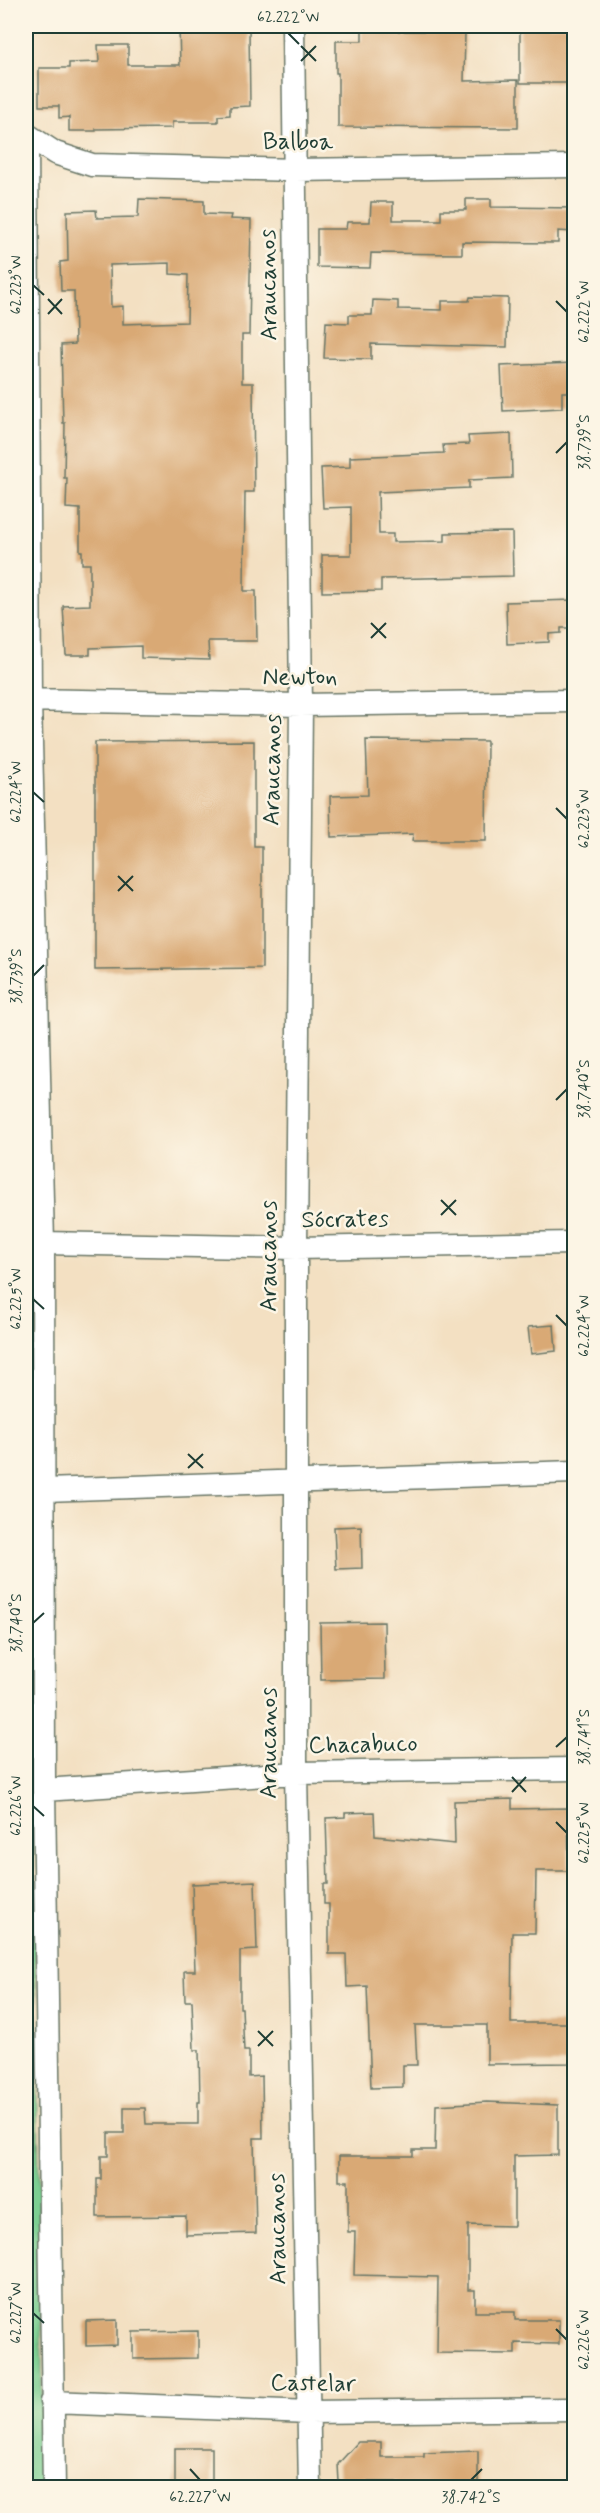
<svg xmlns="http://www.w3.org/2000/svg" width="600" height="2513" font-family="Mynerve,sans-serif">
  <rect width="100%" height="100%" fill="#fcf5e5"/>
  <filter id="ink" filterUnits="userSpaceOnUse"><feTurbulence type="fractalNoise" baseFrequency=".0167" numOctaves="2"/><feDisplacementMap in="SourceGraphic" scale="12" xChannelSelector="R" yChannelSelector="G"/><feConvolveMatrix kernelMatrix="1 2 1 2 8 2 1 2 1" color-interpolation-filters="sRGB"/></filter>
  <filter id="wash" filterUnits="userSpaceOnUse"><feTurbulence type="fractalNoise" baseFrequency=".008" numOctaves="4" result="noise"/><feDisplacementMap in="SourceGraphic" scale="24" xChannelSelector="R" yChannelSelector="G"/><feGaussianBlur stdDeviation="1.35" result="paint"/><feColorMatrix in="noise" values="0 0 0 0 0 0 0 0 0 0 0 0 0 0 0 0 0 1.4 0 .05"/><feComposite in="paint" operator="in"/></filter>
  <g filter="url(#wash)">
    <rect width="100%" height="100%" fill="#f3e0c2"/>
    <!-- green -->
    <path fill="#7ccf92" stroke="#4e8663" stroke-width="1.5" d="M26,1392L44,2487V2488L26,2487Z"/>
    <g id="blocks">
      <!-- building -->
      <path fill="#d9a974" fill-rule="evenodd" d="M179,26L249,27L250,106L230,107V115L218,116V122H172V128L96,129V131H69V117L59,118V106H39V68H69V63L99,62L98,45H128V65H180Z
        M362,26H389L388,31H465L464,81L518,80V128L338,127V73H336V41H362Z
        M520,26H574V83H520Z
        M139,199L204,201V214L231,215L230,219L251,220L249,335H242V383H253L254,492H245L244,591H256L257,641H208L209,660L141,658V646L90,648V655H66L63,606L90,605V564H82V551H80V509L66,508L67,478H64L65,423H63L61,345L75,344L74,291H61L60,262L68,261L67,211L96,210L97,218L138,217ZM170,263V274L188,275L187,322L123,324V306L111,307L110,265Z
        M466,199H491V207L574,208V232L558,231V243L462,242V254L371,253L370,268L317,267V229H346L347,222H370L371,202H393V220H441V210H466Z
        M470,297L508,298L507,347L371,344V359L324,358L326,322L349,323V315H372L373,300L398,301V309L442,310V301H469Z
        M574,363V392H562V408L503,411L501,366Z
        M511,434L512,478L469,480V488L378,492L379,534H393V542L445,541V533L512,532L513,576L381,579V591L322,592V555H351V507L323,508L321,468L350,467V457L444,453L443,445L469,444L468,436Z
        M574,600V628H561V633L549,634V642L507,644L506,602Z
        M366,740L487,741L486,841H412L413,834L331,837L330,796L368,795Z
        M254,741V847H262V968L95,970V742Z
        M554,1325L556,1351L531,1354L528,1327Z
        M361,1526L362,1568L336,1569L334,1527Z
        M384,1622L385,1679L321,1680L320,1623Z
        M512,1799V1809L568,1808L569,1871H536L535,1933H512L511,2023H574V2063L487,2064V2025H415L417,2065H403V2087L371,2088L367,1986L347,1987L346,1954H329V1904H324V1884H328L326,1818L345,1817V1813L374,1812L375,1836L455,1844L454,1801Z
        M255,1881L257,1950L240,1951V2008H242L244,2051H249V2077L262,2076L263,2138H254L256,2233L186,2235V2216L97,2217V2179H101V2156H108V2133H124V2108H145L146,2124H198V2102H200L199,2050H194L192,2001H185L184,1971H195L192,1884Z
        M487,2102L558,2105V2155L514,2156V2226L468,2225V2290H475V2312H515V2320H559V2344L515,2343V2354L437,2353L438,2277L354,2275L355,2232H348V2181H339V2156H413V2150H435L436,2105Z
        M117,2320V2345L86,2346V2321Z
        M198,2331V2358L133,2359V2332Z
        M358,2442H381V2457H424V2453L478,2451V2487H396V2482H339L338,2464Z
        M175,2448H212V2487H175Z"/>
    </g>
  </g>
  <g filter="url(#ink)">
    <use href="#blocks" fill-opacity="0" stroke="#697666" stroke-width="1.5"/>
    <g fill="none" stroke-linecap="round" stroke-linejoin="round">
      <!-- street casing -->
      <g stroke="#697666" stroke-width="25">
        <path id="street" d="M293,26L301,705L296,1248V1773L310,2488
          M26,134L55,153L92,165L295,170L574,166
          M27,136L30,700L43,1243L44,1790L54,2488
          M26,700L301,705L574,701
          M43,1243L296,1248L574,1243
          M45,1490L574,1472
          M44,1790L296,1773L574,1769
          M51,2402L309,2412L574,2409"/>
      </g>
      <!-- street -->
      <use href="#street" stroke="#fff" stroke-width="22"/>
    </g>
  </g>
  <!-- ticks -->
  <path fill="none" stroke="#1f3d34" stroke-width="2" d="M288,33L299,44M301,46L316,61M301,61L316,46M33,285L44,295M48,299L62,314M556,301L567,312M48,314L62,299M556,453L567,442M371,623L386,638M371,638L386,623M33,792L44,802M556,808L567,819M118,876L133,891M118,891L133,876M33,976L44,965M556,1100L567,1089M441,1200L456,1215M441,1215L456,1200M33,1299L44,1309M556,1315L567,1326M188,1454L203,1468M188,1468L203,1454M33,1623L44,1613M556,1747L567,1737M512,1777L526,1792M512,1792L526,1777M33,1806L44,1816M556,1822L567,1833M258,2031L273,2046M258,2046L273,2031M33,2313L44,2323M556,2329L567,2340M190,2469L200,2480M471,2480L482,2469"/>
  <g text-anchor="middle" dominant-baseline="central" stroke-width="5" stroke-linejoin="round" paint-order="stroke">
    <!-- street labels -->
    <g font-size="24" fill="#1f3d34" stroke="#fcf5e5">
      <text x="298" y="142">Balboa</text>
      <text transform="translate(269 285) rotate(-91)">Araucanos</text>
      <text x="300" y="677">Newton</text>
      <text transform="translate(273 770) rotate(-89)">Araucanos</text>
      <text transform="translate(345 1220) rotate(-1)">Sócrates</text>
      <text transform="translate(269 1256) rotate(-90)">Araucanos</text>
      <text transform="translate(269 1743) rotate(-90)">Araucanos</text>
      <text transform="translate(363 1745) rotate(-1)">Chacabuco</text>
      <text transform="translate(278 2229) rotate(-91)">Araucanos</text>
      <text transform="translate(313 2384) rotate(1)">Castelar</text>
    </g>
  </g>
  <!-- margin -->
  <rect width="600" height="2513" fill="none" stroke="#fcf5e5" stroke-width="66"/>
  <rect x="33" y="33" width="534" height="2447" fill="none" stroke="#1f3d34" stroke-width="2"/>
  <g font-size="15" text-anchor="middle" fill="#1f3d34">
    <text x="288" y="22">62.222°W</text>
    <text transform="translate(16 285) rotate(-90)" y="5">62.223°W</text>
    <text transform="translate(584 312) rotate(-90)" y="5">62.222°W</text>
    <text transform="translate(584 442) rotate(-90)" y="5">38.739°S</text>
    <text transform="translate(16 792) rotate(-90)" y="5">62.224°W</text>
    <text transform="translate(584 819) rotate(-90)" y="5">62.223°W</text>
    <text transform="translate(16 976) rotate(-90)" y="5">38.739°S</text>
    <text transform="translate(584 1089) rotate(-90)" y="5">38.740°S</text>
    <text transform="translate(16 1299) rotate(-90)" y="5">62.225°W</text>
    <text transform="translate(584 1326) rotate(-90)" y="5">62.224°W</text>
    <text transform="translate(16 1623) rotate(-90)" y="5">38.740°S</text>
    <text transform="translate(584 1737) rotate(-90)" y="5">38.741°S</text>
    <text transform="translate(16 1806) rotate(-90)" y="5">62.226°W</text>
    <text transform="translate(584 1833) rotate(-90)" y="5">62.225°W</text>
    <text transform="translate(16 2313) rotate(-90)" y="5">62.227°W</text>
    <text transform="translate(584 2340) rotate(-90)" y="5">62.226°W</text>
    <text x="200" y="2502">62.227°W</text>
    <text x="471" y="2502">38.742°S</text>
  </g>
</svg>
